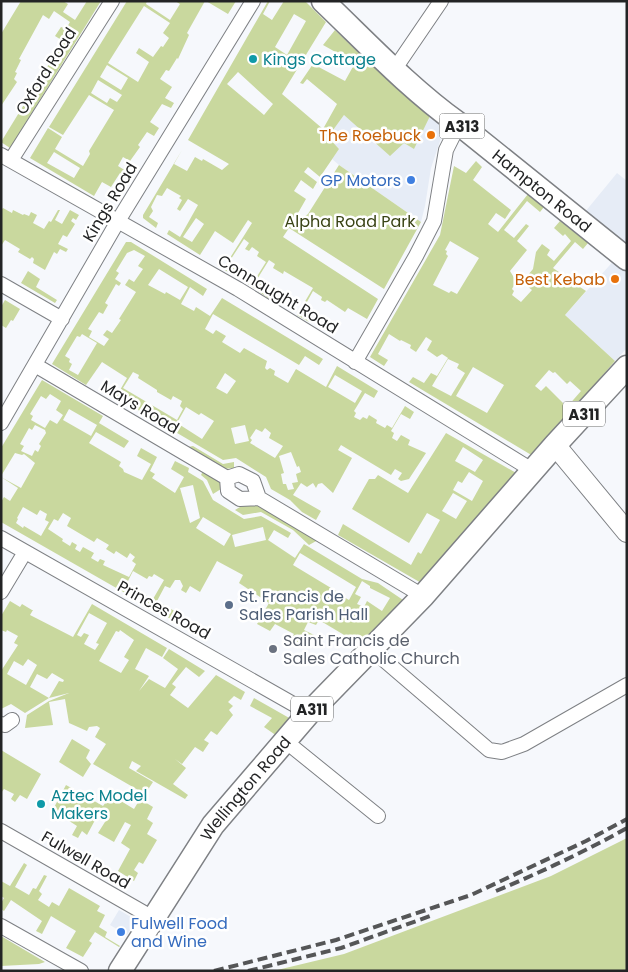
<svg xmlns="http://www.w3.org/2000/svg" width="628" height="972" font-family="Poppins,sans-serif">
  <rect width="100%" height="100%" fill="#f6f8fc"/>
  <!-- built -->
  <path fill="#e6ecf6" d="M431,114L445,126L431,168L425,206L421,222L339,165L332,159L339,149L328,137L344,115L404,143L413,148Z
    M617,173L627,181V348L615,361L565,315L626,247L585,212Z
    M119,910L136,920L127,935L110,925Z"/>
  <!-- green -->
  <path fill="#c9d89e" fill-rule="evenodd" d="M21,1H63L68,4L63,12L75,20L87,1H101L10,148L1,142L63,41L55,36L61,27L66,29L70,22L54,11L49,19L43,15L19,59L21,60L15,72L17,73L14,79L17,82L1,106V34Z
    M127,1H147L146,4L170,20L180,4L175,1H205L187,33L189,35L178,59L177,58L169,71L166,70L160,79L172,87L165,98L174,103L171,108L162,104L150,122L159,128L154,136L147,132L138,145L140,147L130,161L123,157L118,166L131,174L128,178L120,173L111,187L102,182L94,196L30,158L48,128L62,137L55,149L83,166L90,154L89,151L114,110L89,95L63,135L49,127ZM144,6L170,23L163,33L169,38L163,47L161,46L153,57L139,48L136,53L149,62L138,82L108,63ZM107,65L128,78L121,90L100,77ZM98,80L122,95L117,102L110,98L107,103L91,93ZM54,152L80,168L74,178L47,163Z
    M206,1H236L228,14Z
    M268,1H270L263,14L272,20L284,1H305L326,22L282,94L323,129L337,104L307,79L303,84L300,83L313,64L345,81L355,63L323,45L335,30L368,62L431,114L414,149L404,143L390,156L344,115L328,137L339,149L320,177L308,167L304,172L317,182L313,189L301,180L294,191L306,199L290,227L308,214L339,165L421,222L384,289L289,228L283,237L378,299L367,319L348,308L345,312L327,300L325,302L321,300L322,297L313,291L303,309L313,315L309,322L297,315L313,288L284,271L283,274L273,268L275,264L269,260L256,281L272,291L268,298L242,280L246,273L256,278L266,262L257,256L259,252L252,247L249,251L245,249L249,243L244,239L229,262L238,268L233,275L223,269L252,223L248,220L233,243L215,231L200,255L167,234L169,230L180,237L198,205L188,199L180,211L177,209L182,200L179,198L181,196L167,188L162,196L157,195L151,207L153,211L149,217L158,223L156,228L143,218V215L182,150L174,164L187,171L195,157L202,161L203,159L222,170L229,164L188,140ZM294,14L306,21L287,55L275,47ZM238,72L273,104L264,115L227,84ZM196,218L204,224L192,242L183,237Z
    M476,161L482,167L473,180L511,210L505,219L496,213L488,224L498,232L528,194L544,207L540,212L527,201L504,230L514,238L526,224L529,226L517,241L527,250L510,271L516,281L512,289L514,291L512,295L521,302L532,290L522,282L533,269L536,252L542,244L550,250L547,255L554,261L571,241L565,234L563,236L554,228L560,221L588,243L583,249L575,242L553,268L569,279L573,274L576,276L574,278V283L577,285H581L580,287L586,291L565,315L615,361L533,456L409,382L413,377L424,383L431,373L437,376L448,358L442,354L437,357L427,350L432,341L426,337L416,352L410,348L411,345L401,340L400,341L389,334L378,354L388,360L384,366L370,357L440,235L454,166L466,173ZM450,241L479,258L457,294L451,291L449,293L433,285L448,256L446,254L447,251L445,250ZM448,359L459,364L457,368L465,373L451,396L432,386ZM473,367L504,385L487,413L456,396ZM549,370L553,373L555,372L567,384L570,381L581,391L567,407L546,386L541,391L535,386Z
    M3,208L12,213L13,210L23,215L24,214L29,216L31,212L37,215L33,223L44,229L49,221L51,222L58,210H60L55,220L62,224L70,210L79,215L76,220L73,218L71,221L75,224L67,237L63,235L58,244L68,249L66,252L60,249L57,254L54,252L45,270L33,263L34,259L32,257L30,259L18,252L20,249L5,240L1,246V210Z
    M126,242H131L207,289L203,296L190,287L181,304L194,311L196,307L210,316L222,298L323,359L319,365L305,356L299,365L213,314L205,329L213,334L216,330L226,336L222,342L240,353L244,348L267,361L265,368L267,370L270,368L275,371L274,375L288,383L296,369L326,387L337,366L378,391L374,398L365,393L354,411L356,413L354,417L360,420L363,417L367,419L369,415L377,420L376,423L385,428L387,425L392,428L405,406L414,412L410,419L401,414L391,431L394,433L392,438L397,441L401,435L410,440L408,445L426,453L409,479L401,481L398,479L402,473L395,469L391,475L341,445L338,450L352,458L333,493L322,483L318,484L316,488L313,483L307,487L301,483L293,495L321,511L316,520L302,512L290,500L271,489L266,477L236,458L223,460L116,397L127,378L102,362L86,385L52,364ZM134,250L145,256L138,266L143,269L134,282L129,279L125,285L136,292L119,319L121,320L112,333L107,330L103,335L109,339L104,346L89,337L92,331L88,329L99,312L103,314L108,305L105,303L116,284L119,286L121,283L115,279L119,273L116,271L127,253ZM159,269L188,287L180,300L166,292L165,294L148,285ZM82,334L97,343L78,375L69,370L72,364L69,362L70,359L65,356L77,336L80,337ZM133,372L139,375L138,378L157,390V392L171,400L173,396L182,401L180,406L183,409L177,420L123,388ZM225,373L236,381L227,394L216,388ZM335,375L362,391L355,403L328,387ZM186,407L199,415L201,413L214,421L202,439L177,423ZM245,425L249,441L235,444L231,428ZM265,428L271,433L269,438L283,446L275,458L250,443L252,440L250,438L256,429L262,432ZM291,452L297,467L299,466L301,472L296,474L298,482L292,483L294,489L288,490L286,484H283L281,474L284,473L279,456Z
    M28,271L40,279L36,287L57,300L55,303L21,283Z
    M5,300L20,309L13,321L11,320L6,328L1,325V307Z
    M42,380L103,416L99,423L129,441L124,448L96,432L89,443L121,462L119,466L123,469L124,472L142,480L151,464L137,456L141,448L157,457L150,471L155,474L152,478L175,493L184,477L171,469L175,461L189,468L188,472L203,481L213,500L244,519L261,516L291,533L288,538L274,530L268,540L295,558L304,544L362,579L378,583L406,602L361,645L319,620L316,625L308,622L304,630L316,636L312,644L301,638L295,645L289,642L294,634L275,624L270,631L257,624L269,603L239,583L243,575L217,561L200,592L190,586L186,593L181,590L183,586L180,580H175L170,588L165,586L157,601L185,617L181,625L1,522V502L4,497L10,501L18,488L1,477L21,488L35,463L24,454L22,455L15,453L1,476V448ZM50,394L61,401L56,410L63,415L57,424L50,420L45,428L31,420L33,416L30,414L41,396L46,399ZM69,409L97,425L91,436L63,420ZM35,425L45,430L46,433L39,444L41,446L38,452L35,450L32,456L21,451L24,446L20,444L29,428L32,430ZM193,485L200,518L190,523L180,488ZM23,507L37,515L40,510L47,514L45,520L49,522L41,536L24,526L23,528L16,523L18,519L17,518ZM63,513L71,518L67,526L94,542L97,538L109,545L106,549L114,554L116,551L127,558L130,553L135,557L132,561L136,564L129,577L103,565L105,561L100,559L98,562L91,558L94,553L83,547L80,552L75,549L77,545L72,542L70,546L62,541L63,539L48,529L54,519L58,521ZM203,517L231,534L224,546L196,528ZM263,527L266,540L235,547L232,535ZM300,553L356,587L349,600L342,596L340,600L333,596L336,591L293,565ZM133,571L147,579L149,576L152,577L154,574L164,580L153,599L126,585ZM362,581L370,586V588L390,598L382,611L367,601L364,607L357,604L361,597L355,594Z
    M446,433L518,474L423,584L338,535L343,524L411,565L418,552L421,554L440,520L427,513L409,543L352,509L369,479H375L378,475L408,493ZM463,447L483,460L475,472L455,461ZM469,472L483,481L472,501L453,490L458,481L462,483ZM453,493L467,501L456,519L442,511Z
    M193,446L223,464L234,462V468L223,469L188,447Z
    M204,469L221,480V489L213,494L207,480L201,475Z
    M259,502L262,508L282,520L287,518L318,540L309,545L293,530L261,512L243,515L235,510L245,504Z
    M10,601L20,607L22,604L32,610H33L30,615L73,637L92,604L167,648L162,657L146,648L135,669L149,676L139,691L149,679L165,688L178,669L163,658L169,649L205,671L199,677L186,667L172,684L176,687L170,695L188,708L216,675L245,692L241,700L234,696L228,702L233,706L229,710L233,715L217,735L211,731L204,740L209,743L203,752L195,747L182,764L175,759L186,768L173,784L188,795L185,799L136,771L141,766L132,761L129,768L153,782L145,794L93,764L106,744L95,737L100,728L97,726L89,727L87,731L69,723L65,699L49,702L53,725L25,728L27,715L49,701L69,693L49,698L25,713L11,704L1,709V671L18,645L14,643L18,636L7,630L6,632L1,630V616ZM89,613L107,623L96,643L99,644L95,650L84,644L89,635L84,633L81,637L77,635ZM120,630L134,640L124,657L129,660L121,673L99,661L116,631L119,632ZM28,659L37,665L26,685L7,674L14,661L23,666ZM52,673L64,680L63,682L59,681L49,698L30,687L37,674L47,679Z
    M254,698L291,719L277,736L264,727L272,718L250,706Z
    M72,739L90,750L86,758L91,764L83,777L59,762Z
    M1,750L41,774L27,799L20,795L15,802L11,799L14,794L4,789L1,793Z
    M66,785L103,806L111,795L134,809L140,799L153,807L147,819L153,823L147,834L157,840L143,864L139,862L134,870L138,873L134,881L118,871L130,849L121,843L131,825L125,822L114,842L98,833L110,814L101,809L87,835L82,831L78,838L72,835L77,826L63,817L60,821L50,815Z
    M627,838V971H273L344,954L551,876Z
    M24,863L27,865L15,887L29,895L33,888L36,889L44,875L47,876L39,891L42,894L38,900L49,907L52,902L59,906L69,888L100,906L97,911L105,915L99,927L107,932L105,937L120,946L119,947L95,932L89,941L92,943L83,957L66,948L76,931L51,916L42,934L36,931L42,921L11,900L4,911L1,909V903L4,898L1,896V881L10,886Z
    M1,936L45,962L39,964L1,966Z"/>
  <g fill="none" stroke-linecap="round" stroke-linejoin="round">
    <!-- street casing -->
    <g stroke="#7e8084" stroke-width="16">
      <path id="street" d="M394,70L441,1
        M1,155L238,289L532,470
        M11,160L112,1
        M1,284L62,319
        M355,362L416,256L434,221L446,150L459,124
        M35,365L227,478L239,474L253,481L259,498
        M1,423L118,221L253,1
        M227,478L228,491L240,499L259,498L423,596
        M1,538L309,713
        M1,592L25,552
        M370,648L489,750L502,752L524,744L627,685
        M1,724L5,725L12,720
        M284,740L378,816
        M1,831L153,918
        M1,926L81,971"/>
    </g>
    <!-- secondary casing -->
    <g stroke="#7e8084" stroke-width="22">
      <path id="secondary" d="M555,445L627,532"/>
    </g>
    <!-- primary casing -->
    <g stroke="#7e8084" stroke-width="25">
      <g id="primary">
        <path id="s1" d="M323,1C368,44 409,88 459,124L627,259"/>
        <path id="s2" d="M120,971L213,825L309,713L423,596L555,445L627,367"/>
      </g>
    </g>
    <!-- street -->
    <use href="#street" stroke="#fff" stroke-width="14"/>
    <!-- secondary -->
    <use href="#secondary" stroke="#fff" stroke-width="20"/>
    <!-- primary -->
    <use href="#primary" stroke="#fff" stroke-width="22"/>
    <!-- rail -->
    <path stroke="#555657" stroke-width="4" stroke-dasharray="10 5" stroke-linecap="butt" d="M496,891C541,872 584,852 627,828
      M214,971L336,940L471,895L586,841L627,819
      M248,971L341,948L433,915"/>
  </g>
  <!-- markers -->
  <g fill="#0f9aa8" stroke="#fff" stroke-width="2">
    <circle cx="253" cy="59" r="5"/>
    <circle cx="41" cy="804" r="5"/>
  </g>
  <g fill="#e8710a" stroke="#fff" stroke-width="2">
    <circle cx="431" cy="135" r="5"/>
    <circle cx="615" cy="279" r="5"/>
  </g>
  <g fill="#3f7fe0" stroke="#fff" stroke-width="2">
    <circle cx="411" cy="180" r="5"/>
    <circle cx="121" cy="932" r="5"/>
  </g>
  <circle fill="#5c6f8a" stroke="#fff" stroke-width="2" cx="229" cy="605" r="5"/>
  <circle fill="#6b7280" stroke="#fff" stroke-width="2" cx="273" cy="649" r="5"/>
  <g text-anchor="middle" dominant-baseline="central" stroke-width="5" stroke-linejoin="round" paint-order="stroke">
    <!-- shield labels -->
    <g fill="#fff" stroke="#656666" stroke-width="1">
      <rect x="439.5" y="113.5" width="45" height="25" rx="4"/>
      <rect x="563" y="401.5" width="42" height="25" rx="4"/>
      <rect x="291" y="696.5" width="42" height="25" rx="4"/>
    </g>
    <g font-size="15" font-weight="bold" fill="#232425">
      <text x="462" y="126">A313</text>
      <text x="584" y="414">A311</text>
      <text x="312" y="709">A311</text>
    </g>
    <!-- culture labels -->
    <g font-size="16" fill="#0d838f" stroke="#fff" text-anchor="start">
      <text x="263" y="59">Kings Cottage</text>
      <text x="51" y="795">Aztec Model<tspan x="51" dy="18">Makers</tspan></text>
    </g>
    <!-- street labels -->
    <g font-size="16" fill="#232425" stroke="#fff">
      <text transform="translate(46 71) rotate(-58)">Oxford Road</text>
      <text stroke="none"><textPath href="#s1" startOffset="290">Hampton Road</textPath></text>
      <text transform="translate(110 202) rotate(-59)">Kings Road</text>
      <text transform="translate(278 294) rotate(31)">Connaught Road</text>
      <text transform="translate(140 407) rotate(31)">Mays Road</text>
      <text transform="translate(164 610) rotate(29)">Princes Road</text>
      <text stroke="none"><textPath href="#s2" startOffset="222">Wellington Road</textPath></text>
      <text transform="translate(86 860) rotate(30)">Fulwell Road</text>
    </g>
    <!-- food labels -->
    <g font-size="16" fill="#c56008" stroke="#fff" text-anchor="end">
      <text x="421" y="135">The Roebuck</text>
      <text x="605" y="279">Best Kebab</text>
    </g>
    <!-- shop labels -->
    <g font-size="16" fill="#366cbe" stroke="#fff" text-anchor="end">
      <text x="401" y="180">GP Motors</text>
      <text x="131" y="923" text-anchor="start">Fulwell Food<tspan x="131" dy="18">and Wine</tspan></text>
    </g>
    <!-- park labels -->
    <g font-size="16" fill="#394315" stroke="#fff">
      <text x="350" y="221">Alpha Road Park</text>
    </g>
    <!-- service labels -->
    <g font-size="16" fill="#4e5e75" stroke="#fff" text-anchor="start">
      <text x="239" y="596">St. Francis de<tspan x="239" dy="18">Sales Parish Hall</tspan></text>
    </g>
    <!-- worship labels -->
    <g font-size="16" fill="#5b616d" stroke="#fff" text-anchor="start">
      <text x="283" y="640">Saint Francis de<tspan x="283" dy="18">Sales Catholic Church</tspan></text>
    </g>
  </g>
  <!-- border -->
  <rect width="628" height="972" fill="none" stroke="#232425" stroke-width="5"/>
</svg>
